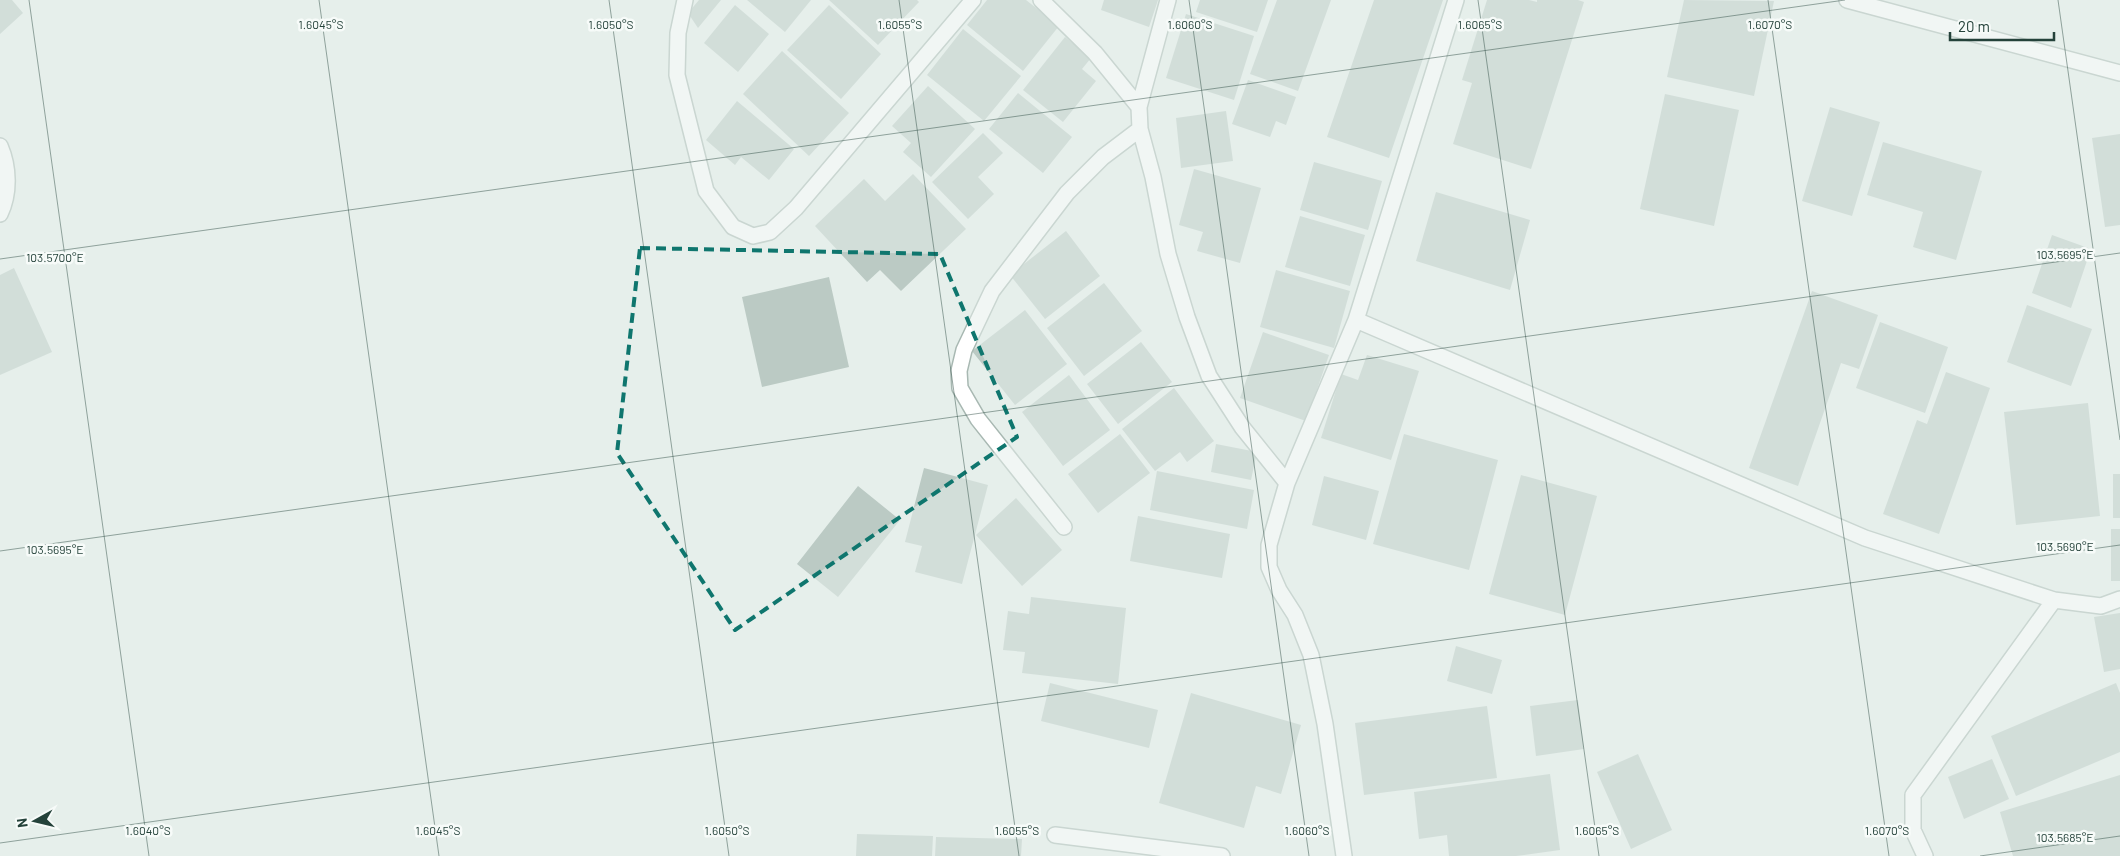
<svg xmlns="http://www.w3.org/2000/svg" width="2120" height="856" font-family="Barlow,sans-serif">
  <rect width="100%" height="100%" fill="#e6efeb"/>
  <!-- building -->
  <path fill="#bbcac4" d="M0,0H12L23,13L0,34Z
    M699,0H721L698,28L688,13Z
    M747,0H811L785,32Z
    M829,0H917L919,2L878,45Z
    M987,0H1026L1059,26L1023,71L967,25Z
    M1104,0H1158L1149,27L1101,10Z
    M1200,0H1268L1257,32L1196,12Z
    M1277,0H1331L1298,91L1250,74Z
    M1374,0H1443L1389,158L1327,137Z
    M1487,0H1529L1537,2V0H1578L1584,2L1531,169L1453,144L1472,83L1462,80Z
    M1684,0L1774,1L1754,96L1667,77Z
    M735,5L769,34L738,72L704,43Z
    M829,5L881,54L841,99L787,50Z
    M1186,14L1254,36L1234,100L1166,78Z
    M963,29L1021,76L984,121L927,75Z
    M1065,37L1091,58L1082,69L1096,81L1063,122L1023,90Z
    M782,51L849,113L809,156L743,94Z
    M1248,80L1296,97L1286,125L1276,121L1270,137L1232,124Z
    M928,86L975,129L931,177L903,152L911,143L892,126Z
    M1018,93L1072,137L1043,173L989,129Z
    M1665,94L1739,110L1714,226L1640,209Z
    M737,101L794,149L769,180L741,157L735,165L706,140Z
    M1830,107L1880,122L1852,216L1802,201Z
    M1226,111L1233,161L1181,168L1176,118Z
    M983,133L1003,153L978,177L994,194L968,219L932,182Z
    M2120,134V225L2105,227L2092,138Z
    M1883,142L1982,171L1956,260L1913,247L1923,212L1867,195Z
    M1314,162L1382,181L1368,230L1300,210Z
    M1194,169L1261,188L1240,263L1197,251L1203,232L1179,225Z
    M913,174L966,229L901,291L880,270L867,282L815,226L864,179L885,201Z
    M1436,192L1530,220L1510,290L1416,261Z
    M1300,216L1365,235L1350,286L1285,267Z
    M1066,231L1100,276L1045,319L1010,275Z
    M2052,235L2091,249L2071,308L2032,293Z
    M14,268L52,352L0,375V275Z
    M1276,270L1350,291L1334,348L1260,327Z
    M829,277L849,367L762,387L742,297Z
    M1104,283L1142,331L1084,376L1047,328Z
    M1812,291L1878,315L1859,369L1841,363L1798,486L1749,468Z
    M2027,305L2092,329L2071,386L2007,362Z
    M1025,310L1067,364L1015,405L972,351Z
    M1880,322L1948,347L1925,413L1856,388Z
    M1263,332L1329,355L1306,421L1240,398Z
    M1141,342L1172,382L1118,424L1087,384Z
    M1367,355L1419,371L1391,460L1321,438L1341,374L1358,380Z
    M1946,372L1990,388L1939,534L1883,514L1917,420L1927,424Z
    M1069,375L1110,430L1063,466L1022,412Z
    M1174,388L1214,441L1187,462L1180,452L1155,471L1122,429Z
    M2088,403L2100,516L2016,525L2004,412Z
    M1120,434L1150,473L1098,513L1068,474Z
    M1404,434L1498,460L1469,570L1373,544Z
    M1216,444L1257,452L1251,480L1211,472Z
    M924,468L988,485L962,584L915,572L922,546L905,542Z
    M1157,471L1254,490L1247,529L1150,510Z
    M2113,474H2120V518H2113Z
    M1521,475L1597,496L1565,615L1489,594Z
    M1324,476L1379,491L1366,540L1312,525Z
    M858,486L900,520L838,597L797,564Z
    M1016,498L1062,550L1022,586L976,535Z
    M1138,516L1230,534L1222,578L1130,561Z
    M2111,529H2120V581H2111Z
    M1031,597L1126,608L1118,684L1022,673L1025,652L1003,650L1008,611L1029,614Z
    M2120,613V669L2104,672L2094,617Z
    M1456,646L1502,660L1492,694L1447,681Z
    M1050,683L1158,710L1149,748L1041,721Z
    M2116,683L2120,693V752L2016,796L1991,736Z
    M1191,693L1301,725L1281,794L1256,786L1244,828L1159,803Z
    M1578,700L1584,749L1536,756L1530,706Z
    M1487,706L1497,778L1364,795L1355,723Z
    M1638,754L1672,830L1631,849L1597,772Z
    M1992,759L2009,799L1964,819L1948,777Z
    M1550,774L1560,850L1516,856H1449L1447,835L1419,839L1414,792Z
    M2120,775V856H2013L2000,812Z
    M857,834L933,836L932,856H856Z
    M936,837L1022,839L1021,856H935Z"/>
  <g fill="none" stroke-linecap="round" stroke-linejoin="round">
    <!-- street casing -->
    <g stroke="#a8b8b2" stroke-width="18">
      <path id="street" d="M685,0L678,33L677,75L706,191L733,227L753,236L770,232L796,208L973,0
        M1041,0L1095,53L1139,107L1140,129L1153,177L1168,254L1187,317L1209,376L1242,427L1287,483L1269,545V567L1279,590L1295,615L1311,655L1325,724L1344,856
        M1847,0L2120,73
        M1139,107L1168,0
        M0,146C9,167 10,193 0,214
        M1356,320L1865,538L2054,600L2101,606L2120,599
        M1287,483L1356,320L1456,0
        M1064,527L978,419L960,388L959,371L964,350L992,291L1067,193L1103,157L1140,129
        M1055,835L1222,856
        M1925,856L1913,830V795L2054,600"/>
    </g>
    <!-- street -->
    <use href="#street" stroke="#fff" stroke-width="15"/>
  </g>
  <!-- marked area -->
  <path d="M0 0H2120V856H0ZM640,248L940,254L1017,437L735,630L617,453Z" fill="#e6efeb" fill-opacity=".55" fill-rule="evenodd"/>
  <path fill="none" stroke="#0f766e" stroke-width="4" stroke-dasharray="10 6" stroke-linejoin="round" d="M640,248L940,254L1017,437L735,630L617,453Z"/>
  <!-- ticks -->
  <path fill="none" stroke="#24423a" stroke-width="1" stroke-opacity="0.45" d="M29,0L149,856M319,0L439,856M609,0L729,856M899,0L1019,856M1189,0L1309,856M1478,0L1599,856M1768,0L1889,856M2058,0L2120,440M0,259L1845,0M0,551L2120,253M0,843L2120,545M1980,856L2120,836"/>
  <g font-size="12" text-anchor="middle" fill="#24423a" stroke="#f7fbf9" stroke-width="5" stroke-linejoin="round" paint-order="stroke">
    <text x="321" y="29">1.6045°S</text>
    <text x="611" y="29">1.6050°S</text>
    <text x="900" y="29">1.6055°S</text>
    <text x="1190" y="29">1.6060°S</text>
    <text x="1480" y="29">1.6065°S</text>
    <text x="1770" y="29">1.6070°S</text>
    <text x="2065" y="259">103.5695°E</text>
    <text x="55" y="262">103.5700°E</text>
    <text x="2065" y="551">103.5690°E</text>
    <text x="55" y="554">103.5695°E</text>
    <text x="148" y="835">1.6040°S</text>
    <text x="438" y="835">1.6045°S</text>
    <text x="727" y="835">1.6050°S</text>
    <text x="1017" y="835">1.6055°S</text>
    <text x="1307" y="835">1.6060°S</text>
    <text x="1597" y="835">1.6065°S</text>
    <text x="1887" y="835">1.6070°S</text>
    <text x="2065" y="842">103.5685°E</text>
  </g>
  <!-- north arrow -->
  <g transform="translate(35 821) rotate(262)" stroke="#f7fbf9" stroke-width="4" paint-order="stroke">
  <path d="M0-4L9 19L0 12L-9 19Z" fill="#24423a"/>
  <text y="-8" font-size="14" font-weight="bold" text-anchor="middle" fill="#24423a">N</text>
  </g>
  <!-- scale -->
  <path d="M1950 32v8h104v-8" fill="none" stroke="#24423a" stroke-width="2.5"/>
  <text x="1958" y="32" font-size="15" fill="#24423a" stroke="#f7fbf9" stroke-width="4" paint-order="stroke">20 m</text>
</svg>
